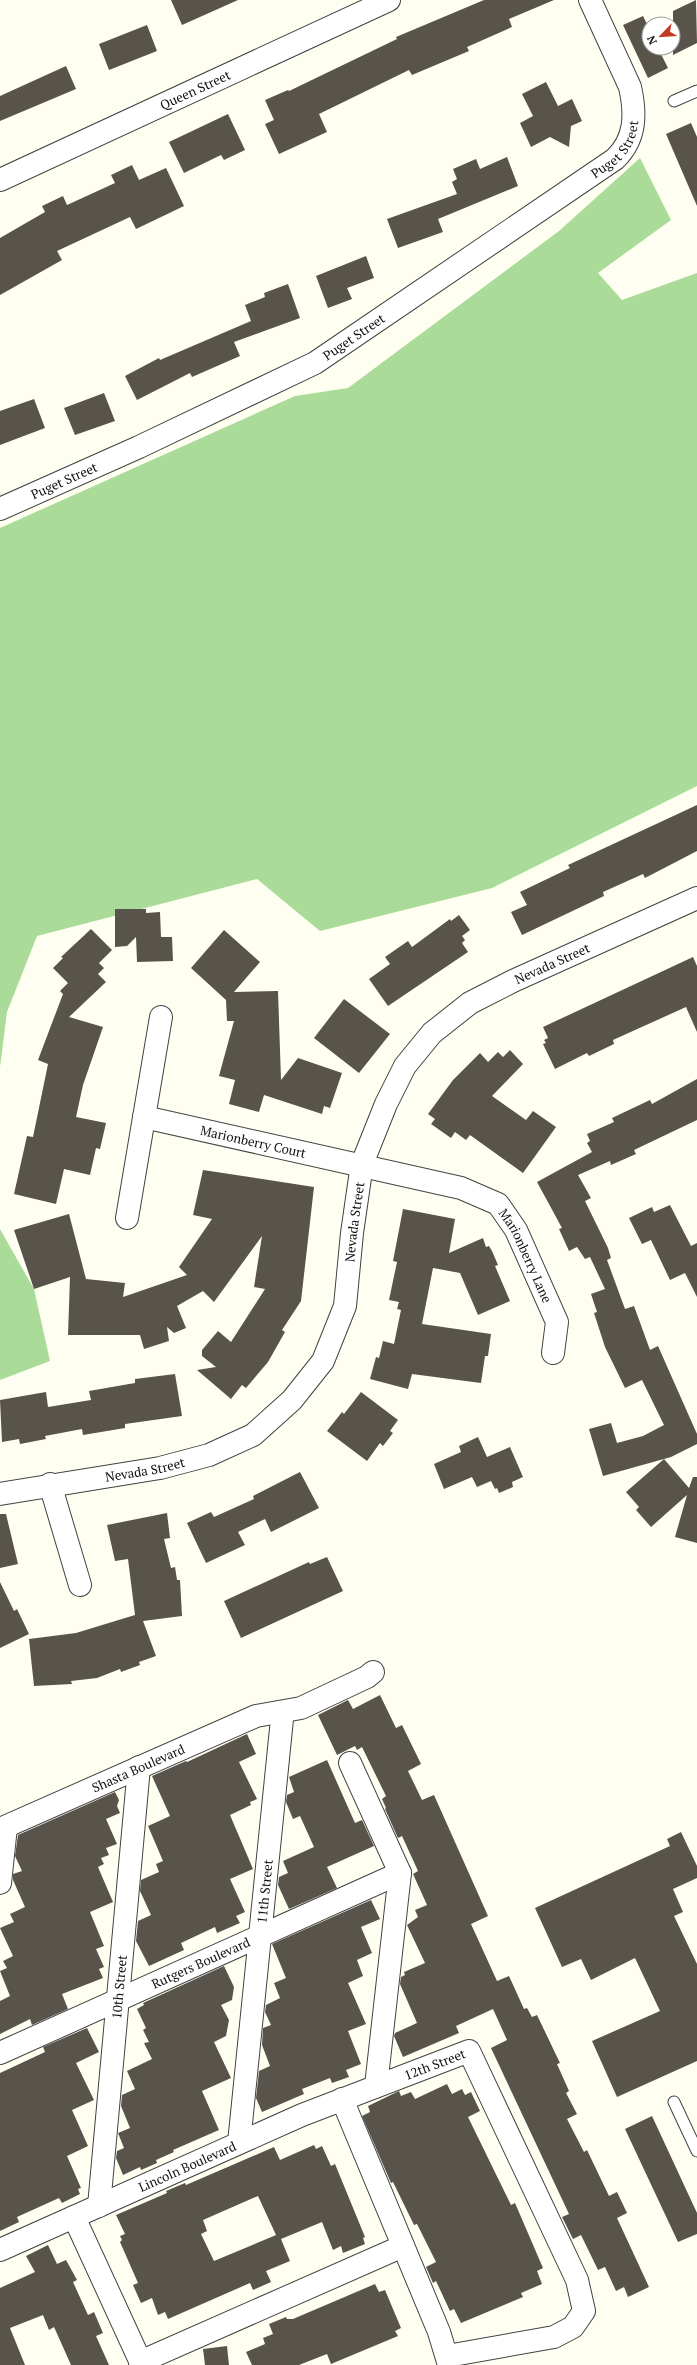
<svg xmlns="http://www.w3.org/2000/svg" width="697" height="2365" font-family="'PT Serif',serif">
  <rect width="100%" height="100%" fill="#fffff1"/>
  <!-- forest -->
  <path fill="#aadb99" d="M640,158L671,220L598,273L622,300L697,273V786L492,888L320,931L257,879L37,936L7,1012L0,1067V528L295,396L348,388L559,231Z
    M0,1229L34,1289L50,1361L0,1380Z"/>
  <!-- building -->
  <path fill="#58534b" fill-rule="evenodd" d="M171,0H238L182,25Z
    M484,0H554L509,19L512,27L467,47L469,51L412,75L409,70L319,114L327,132L279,154L265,124L274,120L265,100L288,90L289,91L397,39L396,37Z
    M696,0L697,43L673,55V11Z
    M643,16L649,28V48H658L668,68L648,78L623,25Z
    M147,25L157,51L109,70L99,44Z
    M66,66L76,89L0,121V96Z
    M546,82L558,106L572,99L582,121L571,126L569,147L550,137L531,147L520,123L533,116L522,94Z
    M228,114L245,150L224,160L221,155L184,173L169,142Z
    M691,123L697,137V206L666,134Z
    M507,157L518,186L438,219L443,232L398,248L387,219L457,194L452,182L457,179L453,169L476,159L480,169Z
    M132,165L139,180L166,168L184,206L136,229L130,217L57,251L62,260L0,295V238L45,212L42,206L63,196L67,205L115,183L111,175Z
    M366,256L374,278L347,288L352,299L328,308L316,276Z
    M288,284L300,318L234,342L240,356L192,377L190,373L137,400L125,376L159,358L160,360L251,321L245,305L265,297L264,293Z
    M104,393L115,421L75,435L64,408Z
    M34,399L45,428L0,445V411Z
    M697,805V851L645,878L643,874L603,892L604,896L522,935L511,912L527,905L520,892L570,868L568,865Z
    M115,909H146V913L160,912L161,937H172L173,961L137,962L136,937L127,946L115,947Z
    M459,915L470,930L462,936L465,940L462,943L468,952L388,1006L369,979L390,964L385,957L408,941L412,947L450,919L451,921Z
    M91,929L112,950L99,963L104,968L98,974L106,982L69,1017L103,1027L83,1085L76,1117L106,1123L100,1149L96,1148L90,1175L64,1169L56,1204L14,1194L27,1136L33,1137L48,1064L38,1060L63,994L60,991L68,983L53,968L63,958L61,957Z
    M224,930L260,962L234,992L278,991L281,1080L298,1058L342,1073L330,1108L324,1106L322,1114L264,1095L259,1112L229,1104L235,1080L219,1076L234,1021H227L226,1000L191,968Z
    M693,957L697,966V1032L686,1007L613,1040L614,1044L589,1056L587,1053L555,1069L543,1044L546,1043L544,1040L548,1038L543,1027Z
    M344,999L390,1034L359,1073L314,1038Z
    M510,1050L523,1064L492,1096L526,1120L533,1111L556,1127L523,1173L470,1135L466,1140L455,1132L451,1138L431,1124L435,1119L428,1114L453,1080L480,1053L488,1062L498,1052L503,1057Z
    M697,1079V1120L634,1150L636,1154L611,1165L610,1161L578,1175L591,1198L585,1201L608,1248L611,1258L607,1260L625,1309L634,1306L650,1350L658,1346L697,1434V1444L671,1457L603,1476L589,1429L611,1423L617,1443L643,1436L664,1425L642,1380L625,1388L605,1347L594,1313L597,1312L591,1294L605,1289L590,1257L585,1259L577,1247L569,1251L559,1229L562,1228L537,1182L592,1152L587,1143L590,1141L587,1134L614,1122L612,1118L650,1100L652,1104Z
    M203,1170L314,1187L301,1301L282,1330L285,1332L268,1362L246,1388L242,1385L231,1399L197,1370L216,1367L202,1356V1350L218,1331L231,1342L265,1289L254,1287L262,1236L214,1302L203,1291L177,1306L186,1328L174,1333L167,1327L169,1341L144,1349L140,1335H68L70,1277L34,1289L14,1230L69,1214L86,1279L125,1283L123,1297L187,1275L179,1267L212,1219L193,1215Z
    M670,1205L691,1246L697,1243V1297L685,1273L670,1280L651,1240L642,1244L629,1218L652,1207L654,1212Z
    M403,1209L455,1219L449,1253L483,1238L486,1247L489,1246L492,1251L498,1265L495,1266L510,1301L478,1315L460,1273L433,1268L422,1324L491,1334L488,1356H485L481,1383L412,1374L408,1389L370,1379L376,1357L379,1358L383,1341L394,1344L401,1310L397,1309L399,1302L389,1300L397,1262L393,1261Z
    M175,1374L182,1416L125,1424V1428L83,1435L82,1429L45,1436L46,1439L20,1444L19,1439L2,1442L0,1400L46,1392L48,1407L91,1400L89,1391L135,1383V1379Z
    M361,1392L398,1420L390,1431L393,1433L383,1446L380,1443L367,1461L327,1431L342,1412L344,1414Z
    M478,1437L487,1457L510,1447L523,1477L512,1482L513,1487L499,1493L497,1488L495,1489L491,1481L477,1487L472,1477L444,1489L434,1464L461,1452L459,1446Z
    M664,1459L689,1488L693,1477H697V1543L675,1537L687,1495L651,1527L636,1510L639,1507L626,1492Z
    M300,1472L319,1508L271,1532L265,1519L238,1532L245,1545L206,1563L187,1523L211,1512L214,1517L254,1499L253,1496Z
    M167,1513L170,1538L164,1539L171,1568L175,1567L177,1580H180L182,1616L143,1621L156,1656L139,1662L140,1665L121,1672L120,1669L97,1678L71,1681L72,1684L34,1686L29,1639L76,1633L135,1615L128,1559L115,1561L107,1525Z
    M0,1514H6L18,1564L0,1568Z
    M327,1557L343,1591L241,1638L224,1601L309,1562L310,1564Z
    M0,1582L14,1611L17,1609L29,1634L0,1648Z
    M380,1695L396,1728L402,1725L421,1764L408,1771L422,1800L434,1795L488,1916L471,1924L497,1981L509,1976L524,2009L527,2008L532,2017L537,2015L560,2063L557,2064L569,2091L566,2093L577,2114L567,2119L584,2152L587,2150L609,2196L617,2192L627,2213L617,2218L649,2287L628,2297L624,2287L616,2291L605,2267L598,2270L581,2235L573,2239L562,2217L569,2214L491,2048L507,2040L493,2009L456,2026L459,2033L403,2057L394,2036L395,2033L417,2023L400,1984L401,1977L405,1975L404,1972L425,1963L407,1925L418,1917L415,1910L427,1905L413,1874L418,1871L402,1836L398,1838L385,1809L386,1808L382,1799L386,1796L362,1747L357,1750L355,1746L337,1755L318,1715L348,1700L353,1709Z
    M247,1734L256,1754L239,1762L257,1799L250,1802L251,1805L230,1815L253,1869L230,1879L245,1912L236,1916L240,1923L217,1933L215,1927L181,1943L184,1950L149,1966L136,1941L138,1921L151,1915L140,1891L141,1880L159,1872L156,1864L163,1861L148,1826L170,1816L152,1776L186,1761L187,1762Z
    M327,1760L355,1823L362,1820L374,1846L327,1867L337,1888L289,1909L278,1885L279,1877L288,1873L283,1861L314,1847L300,1816L293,1819L286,1802L287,1795L294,1792L289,1777Z
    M115,1792L119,1800L117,1806L120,1813L106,1819L117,1844L106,1848L109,1855L101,1858L104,1864L98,1867L113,1902L90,1912L104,1946L96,1949L104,1967L99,1969L103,1978L62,1994L68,2009L32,2025L30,2019L0,2034V2001L10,1996L0,1971L7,1968L3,1961L13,1956L0,1928L14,1922L10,1914L25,1907L13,1880V1874L22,1871L15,1856L18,1835Z
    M681,1832L697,1866V1878L673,1889L683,1912L674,1916L697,1964V2061L617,2097L592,2041L660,2011L635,1958L591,1980L581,1959L562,1967L535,1908L670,1846L667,1839Z
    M371,1900L380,1919L361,1927L372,1953L357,1960L363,1976L348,1983L366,2024L348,2031L361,2064L346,2070L349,2077L332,2083L330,2078L302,2089L304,2094L262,2112L256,2098L259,2071L270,2066L262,2045L263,2028L271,2025L265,2012L266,2005L280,1998L274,1983L286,1978L272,1944Z
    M224,1966L234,1987L232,2000L221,2005L229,2020L226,2036L214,2042L231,2078L202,2091L219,2130L173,2150L174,2152L156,2160L157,2163L141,2170L140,2167L123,2175L116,2158L117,2151L124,2148L118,2133L130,2128L121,2106L122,2095L135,2089L127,2071L152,2059L144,2043L149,2042L143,2030L146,2028L137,2009L144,2005L143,2003Z
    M87,2028L99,2052L76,2063L94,2100L72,2110L88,2146L67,2156L81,2188L78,2189L80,2194L62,2203L59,2198L17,2217L19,2222L0,2231V2073L45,2052L43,2047Z
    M447,2084L452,2094L462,2089L465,2095L471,2092L480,2111L468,2117L511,2205L515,2203L543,2268L537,2271L542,2284L521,2293L523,2297L461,2323L454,2309L450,2311L436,2281L433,2283L426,2267L436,2262L417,2224L414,2225L393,2182L391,2183L362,2116L370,2112L368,2106L399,2091L401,2096L411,2092L415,2099Z
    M652,2116L697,2213V2234L678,2242L625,2129Z
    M314,2145L316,2149L322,2146L331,2166L335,2164L365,2237L363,2238L365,2244L343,2253L341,2246L333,2250L322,2222L281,2239L290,2261L266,2271L271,2282L253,2290L250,2283L168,2319L165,2312L158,2315L152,2298L141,2303L133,2285L138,2283L120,2242L122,2240L120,2236L125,2234L116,2215L167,2193L166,2191L185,2183L186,2185L274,2147L280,2160ZM258,2196L276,2235L214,2261L201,2234L207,2231L203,2220Z
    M48,2245L57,2264L66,2260L77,2280L73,2282L88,2315L94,2312L103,2333L96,2336L109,2365H71L54,2327L49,2330L43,2315L10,2328L25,2365H0V2288L35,2272L26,2256Z
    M375,2284L379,2292L385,2290L401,2328L395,2331L398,2336L331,2364L327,2354L299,2365H252L246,2352L265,2344L263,2338L273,2334L269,2324L286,2317L287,2319H293Z
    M227,2346L229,2365H205L203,2349Z"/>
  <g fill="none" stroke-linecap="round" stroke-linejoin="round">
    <!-- lane casing -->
    <g stroke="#424242" stroke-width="13">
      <path id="lane" d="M674,101L697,91
        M674,2102L697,2151"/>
    </g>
    <!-- street casing -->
    <g stroke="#424242" stroke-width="24">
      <g id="street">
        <path id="s1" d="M0,180L389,0"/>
        <path id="s2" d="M0,509L139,447L315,363L615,159C636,139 636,114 630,87L590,0"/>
        <path id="s3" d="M144,1117L461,1188L498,1204L516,1230L557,1322L553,1353"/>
        <path d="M127,1218L161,1017"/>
        <path d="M50,1484L80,1585"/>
        <path id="s4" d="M0,1494L160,1468L209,1455L253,1435L292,1400L323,1361L345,1306L352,1233L362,1164L386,1104L405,1066L432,1033L470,1003L513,981L697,898"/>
        <path d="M350,1763L400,1873L376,2086"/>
        <path id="s5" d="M0,1829L256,1716L301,1708L367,1677L373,1672"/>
        <path d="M0,1883L6,1827"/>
        <path id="s6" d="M0,2053L400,1873"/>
        <path d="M342,2099L439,2332L449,2365"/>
        <path id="s7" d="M239,2143L282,1719L279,1713"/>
        <path id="s8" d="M99,2206L139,1767"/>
        <path d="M74,2217L142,2365"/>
        <path id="s9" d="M0,2250L302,2115L469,2051L577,2280L584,2311L573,2327L554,2337L447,2356"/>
        <path d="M140,2362L403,2246"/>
      </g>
    </g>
    <!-- lane -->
    <use href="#lane" stroke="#fff" stroke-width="11"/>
    <!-- street -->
    <use href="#street" stroke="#fff" stroke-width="22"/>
  </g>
  <g text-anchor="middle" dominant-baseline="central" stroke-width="4" stroke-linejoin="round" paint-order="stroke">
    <!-- street labels -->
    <g font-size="13" fill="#0f0f0f" stroke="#fff">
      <text stroke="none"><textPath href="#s1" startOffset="215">Queen Street</textPath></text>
      <text stroke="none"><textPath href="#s2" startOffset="718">Puget Street</textPath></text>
      <text stroke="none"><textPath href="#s2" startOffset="394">Puget Street</textPath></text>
      <text stroke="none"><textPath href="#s2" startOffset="70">Puget Street</textPath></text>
      <text stroke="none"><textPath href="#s4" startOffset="855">Nevada Street</textPath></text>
      <text stroke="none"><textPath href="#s3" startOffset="112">Marionberry Court</textPath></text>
      <text stroke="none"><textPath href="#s4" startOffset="507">Nevada Street</textPath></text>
      <text stroke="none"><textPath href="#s3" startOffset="424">Marionberry Lane</textPath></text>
      <text stroke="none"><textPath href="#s4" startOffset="147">Nevada Street</textPath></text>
      <text stroke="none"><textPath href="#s5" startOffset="151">Shasta Boulevard</textPath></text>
      <text stroke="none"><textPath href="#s7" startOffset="253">11th Street</textPath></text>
      <text stroke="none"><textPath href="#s6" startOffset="220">Rutgers Boulevard</textPath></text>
      <text stroke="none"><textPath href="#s8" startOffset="220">10th Street</textPath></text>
      <text stroke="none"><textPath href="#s9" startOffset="473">12th Street</textPath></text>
      <text stroke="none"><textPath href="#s9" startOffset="205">Lincoln Boulevard</textPath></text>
    </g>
  </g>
  <!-- north arrow -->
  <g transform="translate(661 36) rotate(245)"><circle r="19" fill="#ffffff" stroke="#9f9f9f"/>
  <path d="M0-3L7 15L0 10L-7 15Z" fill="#c23b25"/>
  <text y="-6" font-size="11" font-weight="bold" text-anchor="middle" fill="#0f0f0f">N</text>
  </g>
</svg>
